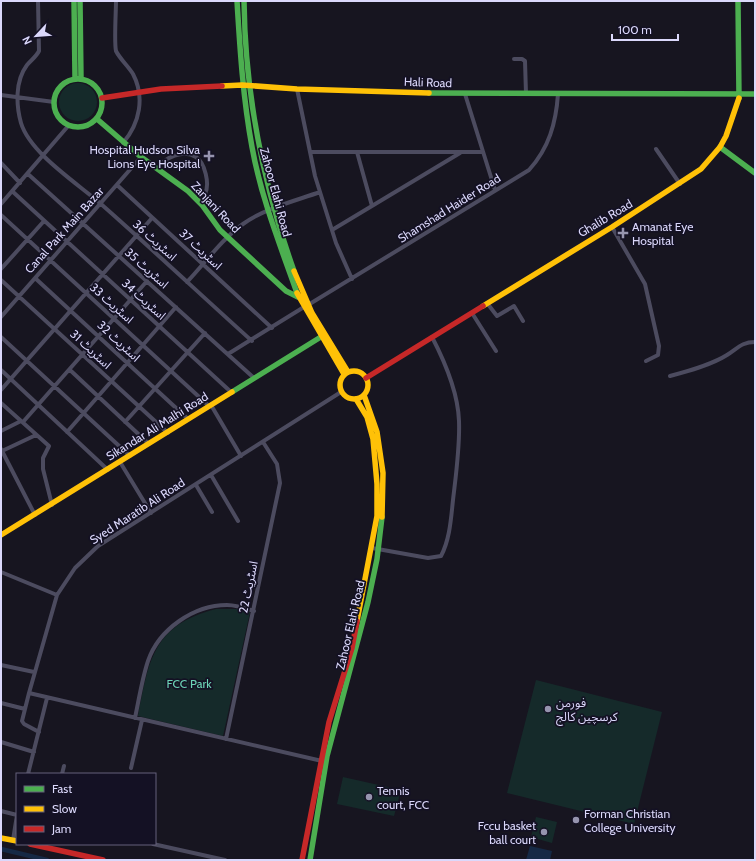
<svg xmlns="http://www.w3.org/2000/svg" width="756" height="861" font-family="Cabin,'Noto Sans Arabic',sans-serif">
  <rect width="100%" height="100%" fill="#171520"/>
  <!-- green -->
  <path fill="#152a2a" d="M59 102a19 19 0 1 1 38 0a19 19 0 1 1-38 0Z
    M216,609H238L250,612L223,736L138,716C149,660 153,625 216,609Z
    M536,680L662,712L634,824L507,793Z
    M343,777L401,790L394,816L337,804Z
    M536,817L557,822L552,843L531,837Z"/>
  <!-- water -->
  <path fill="#162945" d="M530,846L552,851L550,860H526Z"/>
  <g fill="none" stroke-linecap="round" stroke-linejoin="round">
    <!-- canal -->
    <path stroke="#162945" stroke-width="4.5" d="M1,849L47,860"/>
    <!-- street -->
    <path stroke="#4c4b5f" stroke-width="4" d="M38,1L39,51C36,57 31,60 27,65C15,81 16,105 21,123C30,153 77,183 101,204C152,249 201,295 252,341
      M116,1C116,11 114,43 116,51C120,59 128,66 133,74C145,97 140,123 123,143
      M514,59H522L525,61L526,94
      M297,89L315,176L336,243L352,279
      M465,94L495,190
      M1,95L54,102
      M656,149L680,184
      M310,152H483
      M357,152L372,206
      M1,163L20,183
      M158,169C164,157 184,149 196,157C205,163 210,184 205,194C203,197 201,199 199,202
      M28,174L254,378
      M117,185L272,328
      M12,191L231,392
      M1,204L69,125
      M1,215L209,406
      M612,227L645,284L659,346L658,355L646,361
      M332,230L460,153
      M1,269L44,221
      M35,278L188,419
      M1,280L168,433
      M187,282C205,263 222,239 243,224C265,208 295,201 320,192
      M487,303L497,316L514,306L523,321
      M308,305L529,170C549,148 556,123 558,94
      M472,313L496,351
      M1,317L141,157
      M1,337L130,456
      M228,354L304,307
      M1,370L108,470
      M70,370L149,444
      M670,376C689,371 711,365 727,355C738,348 742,342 755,342
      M1,390L152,218
      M1,403L49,446L43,458V469L52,505
      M211,405L241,456
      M23,422L147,281
      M125,422L205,333
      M1,431L21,421
      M67,432L176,307
      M1,449L35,515
      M2,451L36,435
      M120,462L151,513
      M211,475L238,521
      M196,485L212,512
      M372,548L428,558L441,556C450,539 451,518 453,500C456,474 460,447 459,421C458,392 445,362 432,337
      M1,572L57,595
      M1,665L34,672
      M29,693L22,721L24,724L39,732
      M1,703L25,709
      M135,718C139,699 142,679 148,661C159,629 194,605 227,605C236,605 245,608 254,611
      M226,739L280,483L277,464L263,442
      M1,742L34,752
      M322,761L29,693L57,595L75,568L98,546L341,392
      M131,768L142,720
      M28,774L47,698
      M62,774L64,766
      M1,811L17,815
      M13,840L17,815
      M153,844L225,860"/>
    <!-- fast -->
    <path stroke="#4caf50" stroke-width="5.5" d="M74,1L75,78
      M80,1L81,78
      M237,1C240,50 243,98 252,147C261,197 280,245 297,293
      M244,1C245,94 263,184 294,271
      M738,1L739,98
      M54 103a24 24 0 1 1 48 0a24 24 0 1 1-48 0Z
      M429,93L755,94
      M97,119L141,157L188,191L202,205L220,230L286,291L298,297
      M720,147L755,173
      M232,392L324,335
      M310,860L327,756L368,602L377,559L382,517"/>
    <!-- slow -->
    <path stroke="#ffc107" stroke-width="5.5" d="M222,86L242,85L297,89L429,93
      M294,271L312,313L348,372
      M297,293L344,374
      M483,306L612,227L701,169L720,147L726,136L739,98
      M340 385a14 14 0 1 1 28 0a14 14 0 1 1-28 0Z
      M364,395L377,432L383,473L382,517
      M356,399L367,417L373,439L377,484V516L357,621
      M1,535L232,392
      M1,838L17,841"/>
    <!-- jam -->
    <path stroke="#c62828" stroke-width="5.5" d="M102,98L161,89L222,86
      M366,378L483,306
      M30,844L103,860
      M302,860L329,722L352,648L357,621"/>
  </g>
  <!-- markers -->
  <g fill="#9694ae" stroke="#141124" stroke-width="1.5">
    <path d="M207 150h4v4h4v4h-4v4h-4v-4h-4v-4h4z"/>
    <path d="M621 227h4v4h4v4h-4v4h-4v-4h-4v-4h4z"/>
    <circle cx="548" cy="709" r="4"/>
    <circle cx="369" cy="797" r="4"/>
    <circle cx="576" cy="820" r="4"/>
    <circle cx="544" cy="832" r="4"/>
  </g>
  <g text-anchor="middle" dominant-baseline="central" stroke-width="3.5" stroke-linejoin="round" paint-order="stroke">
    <!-- street labels -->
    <g font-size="12" fill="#dbd8fb" stroke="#141124">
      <text transform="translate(428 82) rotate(2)">Hali Road</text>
      <text transform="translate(276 192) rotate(75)">Zahoor Elahi Road</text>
      <text transform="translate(216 207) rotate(47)">Zanjani Road</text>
      <text transform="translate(449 208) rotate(-32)">Shamshad Haider Road</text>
      <text transform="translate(605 218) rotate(-31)">Ghalib Road</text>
      <text transform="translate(64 230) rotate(-48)">Canal Park Main Bazar</text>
      <text transform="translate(155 240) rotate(42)">اسٹریٹ 36</text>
      <text transform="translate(201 249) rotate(43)">اسٹریٹ 37</text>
      <text transform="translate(147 268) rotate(42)">اسٹریٹ 35</text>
      <text transform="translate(144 299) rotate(42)">اسٹریٹ 34</text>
      <text transform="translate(112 303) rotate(42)">اسٹریٹ 33</text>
      <text transform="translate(119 341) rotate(43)">اسٹریٹ 32</text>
      <text transform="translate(91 349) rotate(43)">اسٹریٹ 31</text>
      <text transform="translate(157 426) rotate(-32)">Sikandar Ali Malhi Road</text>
      <text transform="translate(137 511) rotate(-33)">Syed Maratib Ali Road</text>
      <text transform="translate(248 587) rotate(-78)">اسٹریٹ 22</text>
      <text transform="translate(350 625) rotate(-77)">Zahoor Elahi Road</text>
    </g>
    <!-- poi labels -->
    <g font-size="12" fill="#dbd8fb" stroke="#141124" text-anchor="start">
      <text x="200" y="149" text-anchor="end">Hospital Hudson Silva<tspan x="200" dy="14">Lions Eye Hospital</tspan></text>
      <text x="632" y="226">Amanat Eye<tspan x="632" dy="14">Hospital</tspan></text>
      <text x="556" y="702">فورمن<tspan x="556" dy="14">کرسچین کالج</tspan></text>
      <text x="377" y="790">Tennis<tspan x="377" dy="14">court, FCC</tspan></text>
      <text x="584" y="813">Forman Christian<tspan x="584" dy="14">College University</tspan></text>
      <text x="536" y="825" text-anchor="end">Fccu basket<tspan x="536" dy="14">ball court</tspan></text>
    </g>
    <!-- park labels -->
    <g font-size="12" fill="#6cd3b6" stroke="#141124">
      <text x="189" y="683">FCC Park</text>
    </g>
  </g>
  <!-- border -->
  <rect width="756" height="861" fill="none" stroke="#dbd8fb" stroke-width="4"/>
  <!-- legend -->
  <rect x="16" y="773" width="140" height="72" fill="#141124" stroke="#64617a"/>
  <rect x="24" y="786" width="20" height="6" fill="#4caf50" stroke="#64617a"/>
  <text x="52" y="793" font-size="12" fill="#dbd8fb">Fast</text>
  <rect x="24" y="806" width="20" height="6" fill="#ffc107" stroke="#64617a"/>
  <text x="52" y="813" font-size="12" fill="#dbd8fb">Slow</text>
  <rect x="24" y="826" width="20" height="6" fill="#c62828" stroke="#64617a"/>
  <text x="52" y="833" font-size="12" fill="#dbd8fb">Jam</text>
  <!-- north arrow -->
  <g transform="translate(36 36) rotate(244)" stroke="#141124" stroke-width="3" paint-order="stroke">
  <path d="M0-3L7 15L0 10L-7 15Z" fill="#dbd8fb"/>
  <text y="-6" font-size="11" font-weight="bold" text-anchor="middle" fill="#dbd8fb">N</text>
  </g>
  <!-- scale -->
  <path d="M612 34v6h66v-6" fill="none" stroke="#dbd8fb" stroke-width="2"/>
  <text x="618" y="34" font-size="12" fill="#dbd8fb" stroke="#141124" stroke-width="3" paint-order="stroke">100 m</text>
</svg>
